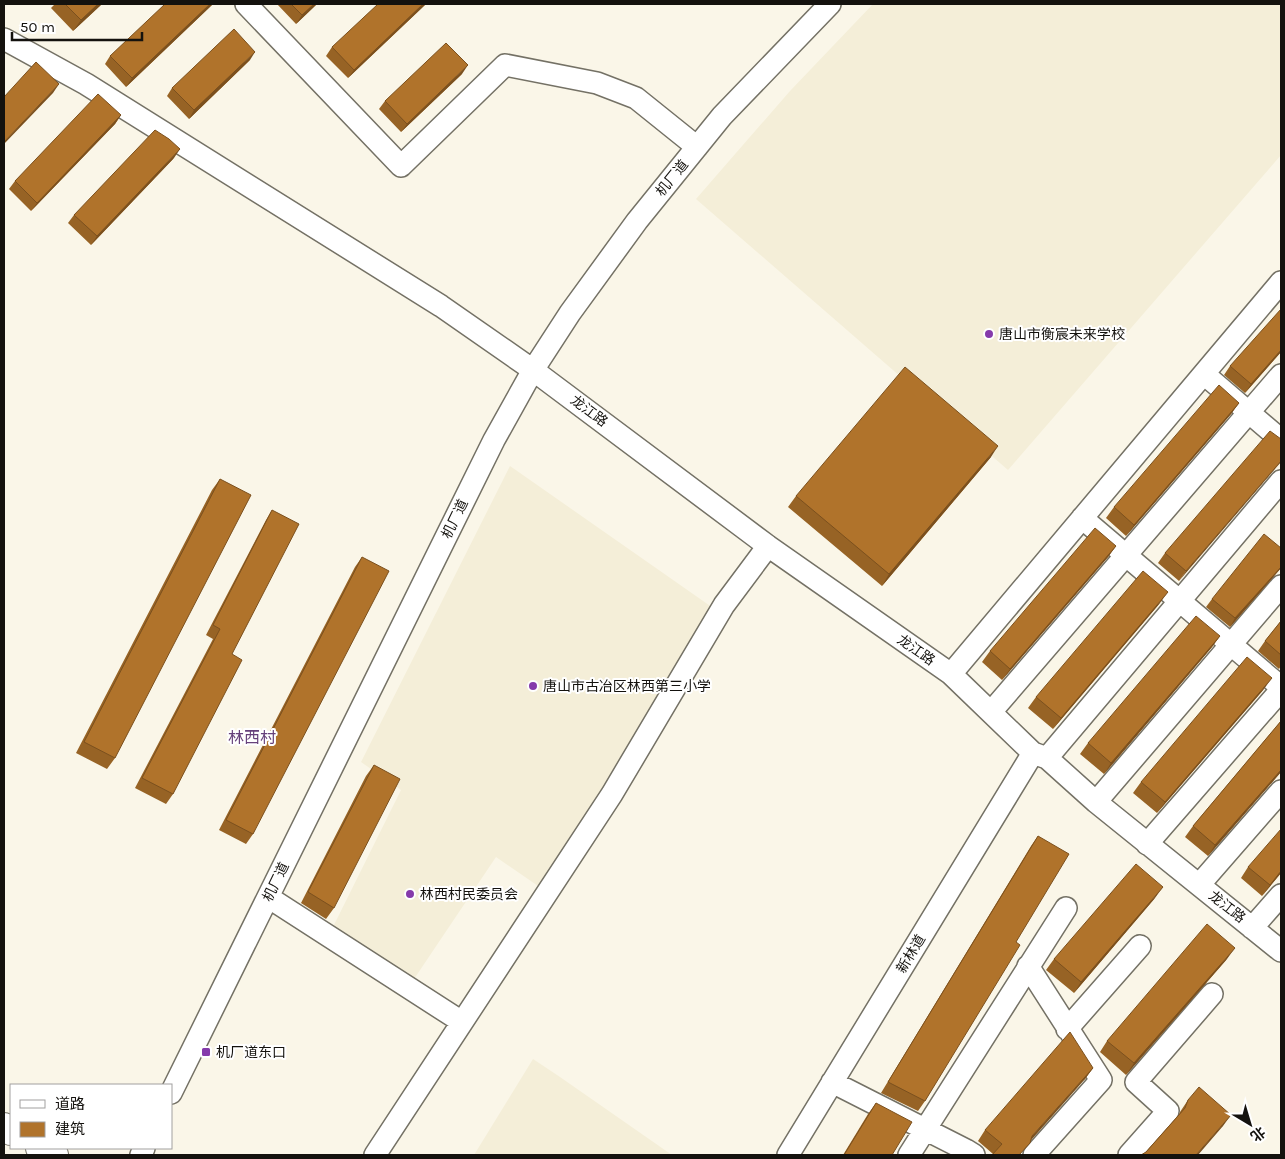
<svg xmlns="http://www.w3.org/2000/svg" width="1285" height="1159" font-family="Karla,'Noto Sans SC',sans-serif">
  <rect width="100%" height="100%" fill="#faf6e8"/>
  <!-- built -->
  <path fill="#f4eed8" d="M873,4H1281V155L1008,470L696,199L790,91Z
    M510,466L716,610L541,888L496,857L412,982L331,931L401,790L361,762Z
    M533,1059L560,1077L672,1155H474Z"/>
  <g fill="none" stroke-linecap="round" stroke-linejoin="round">
    <!-- minor casing -->
    <g stroke="#747165" stroke-width="24">
      <path id="minor" d="M246,4L401,166L505,65L597,83L636,98L697,147
        M4,39L86,84L441,306L533,370L768,546L951,674L1033,753L1047,758L1096,802L1281,951
        M1204,374L1281,440
        M1082,518L1281,687
        M951,674L1281,282
        M991,712L1281,375
        M1047,758L1281,481
        M1096,802L1281,586
        M1147,844L1281,690
        M1199,885L1281,791
        M268,897L462,1022
        M1252,928L1281,895
        M1028,966L1101,1080L1034,1155
        M1067,1029L1140,946
        M832,1082L966,1150L974,1155
        M171,1093L494,440L533,370L570,313L637,221L722,116L830,4
        M141,1155L144,1148
        M375,1155L612,794L724,605L768,546
        M788,1155L1033,753
        M909,1155L1066,908
        M1129,1155L1168,1111L1136,1082L1212,994"/>
    </g>
    <!-- major casing -->
    <g stroke="#747165" stroke-width="30">
      <path id="major" d="M4,1127L11,1131
        M40,1148L54,1155"/>
    </g>
    <!-- minor -->
    <use href="#minor" stroke="#fff" stroke-width="21"/>
    <!-- major -->
    <use href="#major" stroke="#fff" stroke-width="28"/>
  </g>
  <!-- wall -->
  <path fill="#976325" d="M55,4H102L73,31L51,8Z
    M213,4L126,87L105,64L110,56Z
    M277,4H317L296,24Z
    M426,4L348,78L326,56L332,47Z
    M250,60L189,119L167,96L172,88Z
    M462,74L401,132L379,109L385,101Z
    M121,115L115,124L31,211L9,189L15,181Z
    M174,158L91,245L68,223L74,215Z
    M1281,352L1245,393L1224,375L1230,366Z
    M1239,403L1231,414L1126,536L1106,518L1114,507Z
    M1281,439L1179,581L1158,563L1165,553Z
    M991,457L882,586L788,507L796,496Z
    M220,479L115,758L107,769L76,753L212,490Z
    M272,510L232,654L173,794L166,804L135,788L213,639L206,635L266,520Z
    M1116,546L1108,557L1002,680L982,662L990,651Z
    M1281,548V568L1230,627L1206,607L1212,599Z
    M362,557L253,834L246,844L219,830L355,567Z
    M1160,603L1053,729L1028,708L1036,697Z
    M1281,621V666L1279,669L1258,651L1265,641Z
    M1220,636L1212,647L1104,774L1080,754L1088,743Z
    M1264,689L1157,813L1133,793L1141,782Z
    M1281,721V772L1208,856L1185,837L1193,826Z
    M374,765L334,908L326,919L301,903L366,776Z
    M1038,836L1016,942L925,1101L918,1111L881,1093L1031,846Z
    M1248,867L1281,873L1262,896L1241,878Z
    M1155,898L1074,993L1046,970L1054,959Z
    M1227,959L1126,1075L1100,1052L1107,1041Z
    M1093,1068L1085,1079L993,1154L978,1141L985,1130Z
    M1188,1100L1223,1126L1146,1152L1179,1115L1180,1112Z
    M876,1103L892,1155H843L868,1114Z"/>
  <!-- shaded-wall -->
  <path fill="#7b501e" d="M98,4H102L73,31L81,20Z
    M210,4H213L126,87L132,78Z
    M314,4H317L296,24L302,15Z
    M423,4H426L348,78L354,70Z
    M255,52L250,60L189,119L194,110Z
    M468,65L462,74L401,132L407,124Z
    M59,84L53,93L4,144V142Z
    M121,115L115,124L31,211L37,203Z
    M180,149L174,158L91,245L97,236Z
    M1281,350V352L1245,393L1251,384Z
    M1239,403L1231,414L1126,536L1134,525Z
    M998,446L991,457L882,586L889,574Z
    M1281,461V462L1179,581L1186,571Z
    M1116,546L1108,557L1002,680L1010,669Z
    M1281,567V568L1230,627L1235,618Z
    M1168,592L1160,603L1053,729L1061,718Z
    M1220,636L1212,647L1104,774L1111,763Z
    M1272,678L1264,689L1157,813L1165,802Z
    M1281,770V772L1208,856L1215,845Z
    M1281,871V873L1262,896L1270,885Z
    M1163,887L1155,898L1074,993L1081,982Z
    M1235,948L1227,959L1126,1075L1134,1063Z
    M1093,1068L1085,1079L1025,1147L1032,1136Z
    M1231,1115L1223,1126L1198,1155H1196Z"/>
  <!-- building -->
  <path fill="#b0732b" stroke="#7b501e" d="M65,4H98L81,20Z
    M165,4H210L132,78L110,56Z
    M291,4H314L302,15Z
    M378,4H423L354,70L332,47Z
    M234,29L255,52L194,110L172,88Z
    M446,43L468,65L407,124L385,101Z
    M36,62L59,84L4,142V97Z
    M98,94L121,115L37,203L15,181Z
    M155,130L169,139L180,149L97,236L74,215Z
    M1281,309V350L1251,384L1230,366Z
    M905,367L998,446L889,574L796,496Z
    M1219,385L1239,403L1134,525L1114,507Z
    M1270,431L1281,439V461L1186,571L1165,553Z
    M220,479L251,495L115,758L84,742Z
    M272,510L299,524L232,654L242,660L173,794L142,778L220,629L213,625Z
    M1095,528L1116,546L1010,669L990,651Z
    M1264,534L1281,548V567L1235,618L1212,599Z
    M362,557L389,571L253,834L226,820Z
    M1143,571L1168,592L1061,718L1036,697Z
    M1196,616L1220,636L1111,763L1088,743Z
    M1281,621V655L1265,641Z
    M1247,657L1272,678L1165,802L1141,782Z
    M1281,721V770L1215,845L1193,826Z
    M374,765L400,779L334,908L308,892Z
    M1281,829V871L1270,885L1248,867Z
    M1038,836L1069,854L1016,942L1020,945L925,1101L888,1082Z
    M1136,864L1163,887L1081,982L1054,959Z
    M1207,924L1235,948L1134,1063L1107,1041Z
    M1070,1032L1093,1068L1032,1136L1030,1143L1019,1155H992L1002,1144L985,1130Z
    M1199,1087L1231,1115L1196,1155H1141L1146,1152L1185,1108L1188,1100Z
    M876,1103L912,1122L892,1155H844Z"/>
  <!-- markers -->
  <g fill="#853aab" stroke="#fff" stroke-width="2">
    <circle cx="989" cy="334" r="5"/>
    <circle cx="533" cy="686" r="5"/>
    <circle cx="410" cy="894" r="5"/>
    <rect x="201" y="1047" width="10" height="10" rx="2.5"/>
  </g>
  <g text-anchor="middle" dominant-baseline="central" stroke-width="4" stroke-linejoin="round" paint-order="stroke">
    <!-- street labels -->
    <g font-size="14" fill="#14120e" stroke="#fff">
      <text transform="translate(672 178) rotate(-51)">机厂道</text>
      <text transform="translate(589 411) rotate(37)">龙江路</text>
      <text transform="translate(455 519) rotate(-64)">机厂道</text>
      <text transform="translate(916 650) rotate(35)">龙江路</text>
      <text transform="translate(276 882) rotate(-64)">机厂道</text>
      <text transform="translate(1227 907) rotate(38)">龙江路</text>
      <text transform="translate(911 954) rotate(-59)">新林道</text>
    </g>
    <!-- poi labels -->
    <g font-size="14" fill="#14120e" stroke="#fff" text-anchor="start">
      <text x="999" y="334">唐山市衡宸未来学校</text>
      <text x="543" y="686">唐山市古冶区林西第三小学</text>
      <text x="420" y="894">林西村民委员会</text>
      <text x="216" y="1052">机厂道东口</text>
    </g>
    <!-- quarter labels -->
    <g font-size="16" fill="#66417b" stroke="#fff">
      <text x="252" y="737">林西村</text>
    </g>
  </g>
  <!-- border -->
  <rect width="1285" height="1159" fill="none" stroke="#14120e" stroke-width="10"/>
  <!-- legend -->
  <rect x="10" y="1084" width="162" height="65" fill="#ffffff" stroke="#a1a09f"/>
  <rect x="20" y="1100" width="25" height="8" fill="#ffffff" stroke="#a1a09f"/>
  <text x="55" y="1109" font-size="15" fill="#14120e">道路</text>
  <rect x="20" y="1122" width="25" height="15" fill="#b0732b" stroke="#a1a09f"/>
  <text x="55" y="1134" font-size="15" fill="#14120e">建筑</text>
  <!-- north arrow -->
  <g transform="translate(1250 1124) rotate(142)" stroke="#ffffff" stroke-width="4" paint-order="stroke">
  <path d="M0-4L9 19L0 12L-9 19Z" fill="#14120e"/>
  <text y="-8" font-size="14" font-weight="bold" text-anchor="middle" fill="#14120e">北</text>
  </g>
  <!-- scale -->
  <path d="M12 32v8h130v-8" fill="none" stroke="#14120e" stroke-width="2.5"/>
  <text x="20" y="32" font-size="15" fill="#14120e" stroke="#ffffff" stroke-width="4" paint-order="stroke">50 m</text>
</svg>
